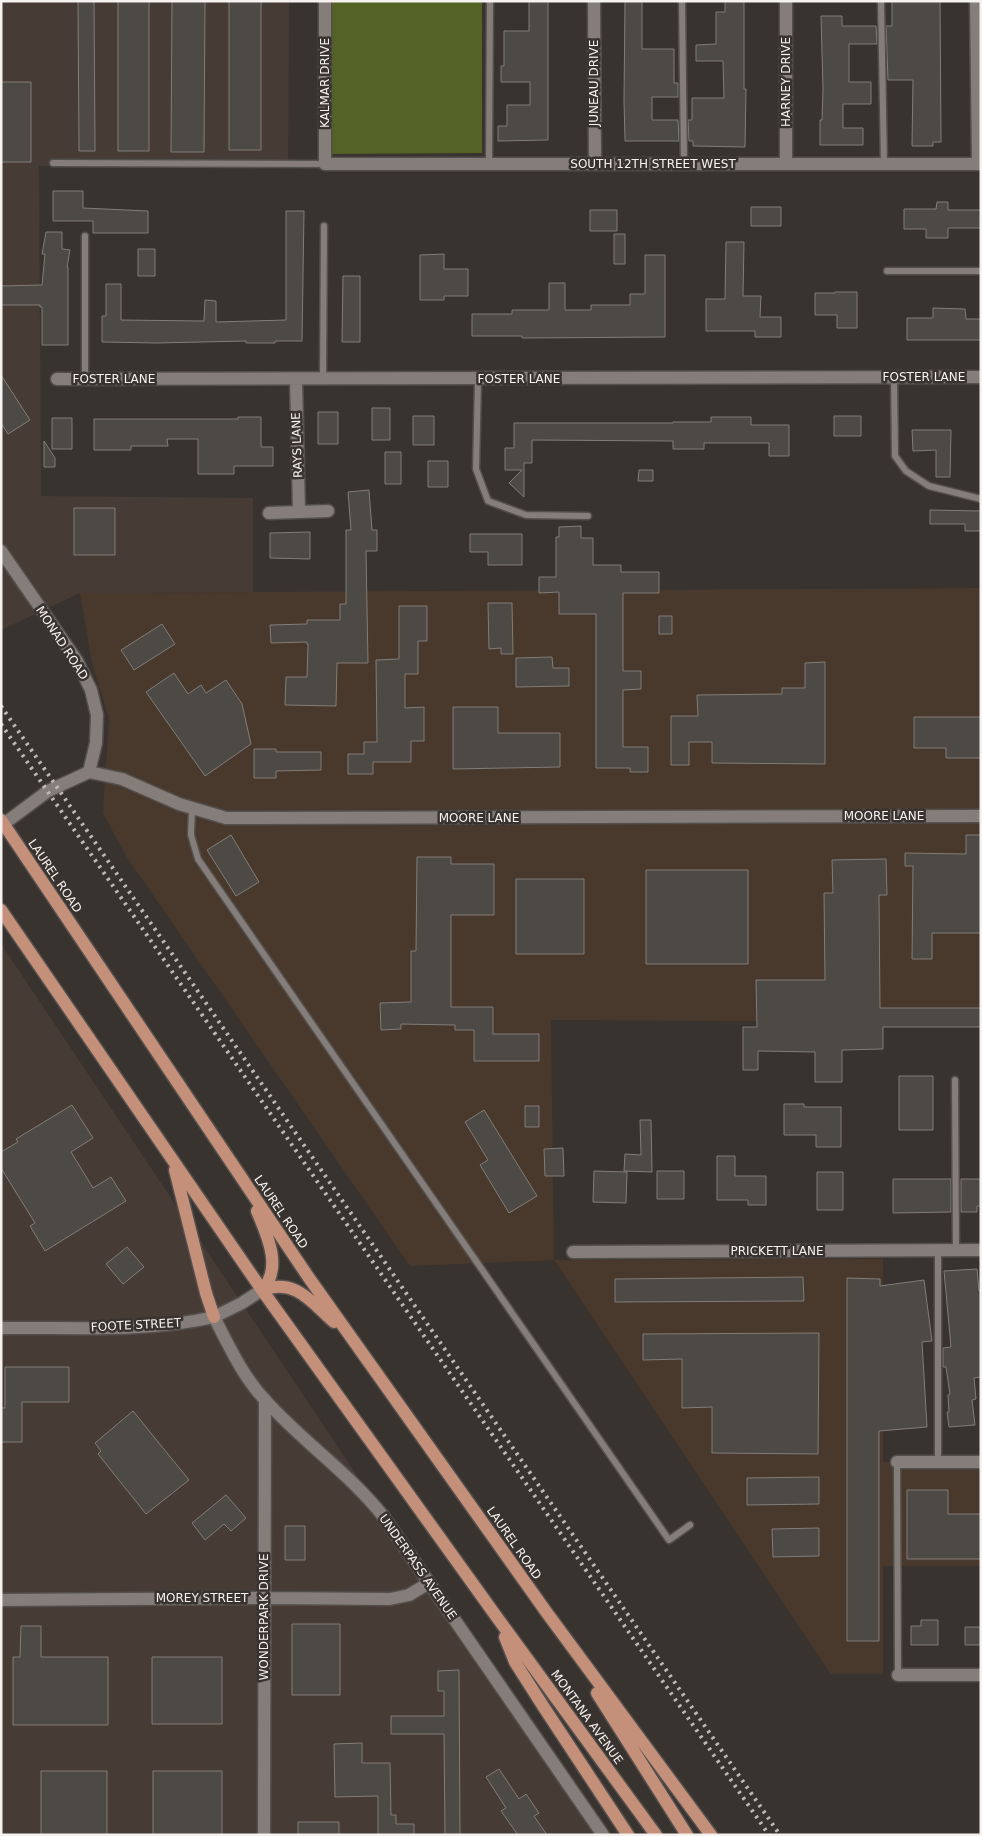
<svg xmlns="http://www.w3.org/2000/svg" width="982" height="1836" font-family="'DejaVu Sans',sans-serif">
  <rect width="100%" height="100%" fill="#393330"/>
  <!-- commercial -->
  <path fill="#48392c" d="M981,588V1022L551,1020L554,1260L883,1259V1462H981V1566H883V1674H831L554,1260L410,1266L126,856L103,813L109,719L92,663L80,593Z"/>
  <!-- built -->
  <path fill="#473b35" d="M1,1H289L288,164L39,166L41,496L253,498V592L80,593L1,630Z
    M1,944L429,1583L603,1835H1Z"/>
  <!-- green -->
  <path fill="#556226" d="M329,1H482V153L329,154Z"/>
  <!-- building -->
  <path fill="#4d4944" stroke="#827d78" d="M78,1H94L95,151H79Z
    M118,1H149V151H118Z
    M172,1H205L204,152H171Z
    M229,1H261V150H229Z
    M529,1H548V140L498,141V126H507V105H530V82H501V66H504V31H529Z
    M625,1H642V49H674V83H678V97H652V120H678L679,141H625L624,100Z
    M725,1H744V89H746L745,147L693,146V141H689L688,120H692V98H724L723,61H696V45L716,44V12H725Z
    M892,1H940L941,142H933V146H912L913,80H888L886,26H892Z
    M821,16H842V26H876L877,44H849V82H871V104H843V128H863V145H820V120H822L823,89Z
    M1,82H31V162H1Z
    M53,191H83V208L148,211V233H93V221H53Z
    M937,202H948V210H981V228H948V238H926V229H904V209H936Z
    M751,207H781V226H751Z
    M590,210H617V231H590Z
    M286,211H304L302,341H275V343H246V341L157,343L102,342V316H106V284H121V320L204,321L205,300L216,301V322L286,320Z
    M46,232H62V249L70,250L67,267H68V345H42V307H40V305H1V286L42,285L45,254H42Z
    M614,234H625V264H614Z
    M726,242H744L743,296H761L760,317H781V337H755V331H706V299H725Z
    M138,249H155V276H138Z
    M444,254V269H468V296H444V300H420V255Z
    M645,255H665V337L522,338V336H472V314H512V310H549V283H565V310H591V305H630V294H645Z
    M343,276H360V342H342Z
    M835,292H857V328H837V315H815V293H835Z
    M933,308L965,309L966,319H981V340H907V318H933Z
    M1,375L30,420L8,434L1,423Z
    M372,408H390V440H372Z
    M318,412H338V444H318Z
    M413,416H434V445H413Z
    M834,416H861V436H834Z
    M238,417H261V447H273V466H234V474H198V439H167L168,446H131V450H94V419H238Z
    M711,417H751V425H789V456H769V443H704V449H673V441L532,440V463H524V497L509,483L522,470H505V448H514V423H673V422H711Z
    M52,418H72V449H52Z
    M912,430H951L950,477H936V450L913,451Z
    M44,441L55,458V467H44Z
    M385,452H401V484H385Z
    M428,461H448V487H428Z
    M639,470H653V481H638Z
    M369,490L372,530H377V551H366L368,663H337L336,706L285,705L286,677H307L308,644H307V642L271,643L270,625L307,624V620H340V604H346V530H351L348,492Z
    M74,508H115V555H74Z
    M930,510L981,511V531H965V524H930Z
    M581,526V538H593V565H621V572H659V593H623V671H641V689L623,690V747H648V772H630V768H596V614H559V592L539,593V577H556V537H559V527Z
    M310,532V559L270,558V533Z
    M470,534H522V565H488V552H470Z
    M488,603H512L513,654H501V648L489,649Z
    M399,606H427V641H418V674H405V708L424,707V741H411V762H373V774H348V754H364V742H377L376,660L399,659Z
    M659,616H672V634H659Z
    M162,624L175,644L134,670L121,650Z
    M552,657L553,668H569V686L516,687V658Z
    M825,662V764L712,763V742H689V765H671V716H698L697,695L782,694V688H805V663Z
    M174,673L188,694L201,685L206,693L226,680L242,704L251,744L205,776L146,692Z
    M453,707H498V733H560V767L453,769Z
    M914,717H981V758H946V748H914Z
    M254,749H276V752H321V770L276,771V778H254Z
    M231,835L259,882L236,896L207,850Z
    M966,835H981V933H932V959H912L913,866H905V853L966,854Z
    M417,857H451V864H494V915H451V1007H493V1034H539V1061H474V1030H455V1025L401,1024V1029L381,1030L380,1003L411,1002V951H416Z
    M886,859L887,895H879L880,1008H981V1027H883V1049L842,1050V1082H815V1052L758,1051V1070H743V1027H757L756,980H825L824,893H833L832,860Z
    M646,870H748V964H646Z
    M516,879H584V954H516Z
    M899,1076H933V1130H899Z
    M784,1104H804V1107H841V1147H816V1135H784Z
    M72,1105L93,1138L71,1152L93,1188L111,1177L126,1201L45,1251L30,1226L35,1223L1,1168V1152L18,1142L16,1139Z
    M525,1106H539V1127H525Z
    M484,1110L537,1196L509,1213L480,1165L488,1160L465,1122Z
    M640,1120H651L652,1172L624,1171L625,1154L641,1155Z
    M563,1148L564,1176H545L544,1149Z
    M717,1156H735V1176H766V1205H748V1200H717Z
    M594,1171L627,1172L626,1203L593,1202Z
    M657,1171H684V1199H657Z
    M817,1172H843V1210H817Z
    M893,1179H951V1212L893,1213Z
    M961,1179H981V1206H977V1212H961Z
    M127,1247L144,1267L123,1284L106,1264Z
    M977,1269L979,1291L981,1290V1377L974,1378L976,1399L972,1400L975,1425L949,1427L947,1412H949L948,1395L950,1394L946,1367H943V1348L951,1347L944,1271Z
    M803,1277L804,1301L615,1302V1279Z
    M847,1278L880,1279V1286L924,1280L932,1341L922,1342L927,1427L879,1431V1641H847Z
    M819,1333L818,1454L712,1453V1407L682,1408V1359L643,1360V1334Z
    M5,1367H69V1402H22V1442H1V1408H5Z
    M133,1411L189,1480L146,1514L98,1454L101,1451L95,1443Z
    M819,1477V1504L747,1505V1478Z
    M907,1490H948V1514H981V1559H907Z
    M226,1495L246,1518L231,1531L224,1524L205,1540L192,1523Z
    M285,1526H305V1560H285Z
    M819,1528V1556L773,1557L772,1529Z
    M921,1620H938V1645H911V1626H921Z
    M292,1624H340V1695H292Z
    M21,1626H41V1657H108V1725H13V1657H20Z
    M965,1627H981V1645H965Z
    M152,1657H222V1724H152Z
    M459,1670L460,1835H445L444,1734H391V1716H444V1691H438V1671Z
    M362,1743V1763H390L391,1815H396V1824H414V1835H378V1796L335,1797L334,1744Z
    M499,1769L519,1799L526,1794L539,1813L534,1816L547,1835H518L501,1811L506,1808L486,1777Z
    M41,1771H107V1835H41Z
    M153,1771H222V1835H153Z
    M298,1822H339V1835H298Z"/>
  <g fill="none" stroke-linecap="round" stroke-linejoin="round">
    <!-- service casing -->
    <g stroke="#534f4c" stroke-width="9">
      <path id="service" d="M682,1L684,164
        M881,1L884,164
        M53,163L325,164
        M489,164L490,1
        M85,236V379
        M887,271H981
        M894,377L895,456L906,471L929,486L981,499
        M323,379L324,226
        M478,380L476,469L488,501L526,515L588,516
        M192,808L191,835L198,859L669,1540L690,1525
        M955,1080L956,1250
        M938,1250V1462
        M897,1462L898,1675"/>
    </g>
    <!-- minor casing -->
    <g stroke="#534f4c" stroke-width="15">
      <path id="minor" d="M325,1V164H981
        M594,1L595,164
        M786,1V164
        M976,1L978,164
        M57,379L981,377
        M296,379L299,511
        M269,513L328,511
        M573,1252L981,1250
        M1,1328C72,1327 145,1333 214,1317
        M897,1462H981
        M1,1600L264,1598L390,1599L409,1595L429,1583
        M898,1675H981
        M264,1835L265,1400"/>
    </g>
    <!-- tertiary casing -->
    <g stroke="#534f4c" stroke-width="15">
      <path id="tertiary" d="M1,551L77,661L91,690L97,715L96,743L89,772
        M1,826L48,791L89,772L122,779L179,804L226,818L981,816
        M262,1290L242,1303L214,1317C229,1346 243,1377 266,1401C303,1442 349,1473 383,1516L603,1835"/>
    </g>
    <!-- primary casing -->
    <g stroke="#534f4c" stroke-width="15">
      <path id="primary" d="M1,820L309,1278L547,1613L711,1835
        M1,910L262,1290L496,1616L656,1835
        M175,1170L206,1293L214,1317
        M257,1211C267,1235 283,1268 262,1290
        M262,1290C296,1278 311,1302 334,1322
        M505,1637L515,1662L543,1706L628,1835
        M597,1693L687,1835"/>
    </g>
    <!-- service -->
    <use href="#service" stroke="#847d79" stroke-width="6"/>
    <!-- minor -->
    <use href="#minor" stroke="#847d79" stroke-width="12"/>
    <!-- tertiary -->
    <use href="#tertiary" stroke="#847d79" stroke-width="12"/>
    <!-- primary -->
    <use href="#primary" stroke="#c4907a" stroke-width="12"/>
    <!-- rail -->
    <path stroke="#beb9b7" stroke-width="4" stroke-dasharray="2.5 5" stroke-linecap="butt" d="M1,706L780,1835
      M1,724L769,1835"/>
  </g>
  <g text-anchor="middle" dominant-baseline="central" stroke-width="5" stroke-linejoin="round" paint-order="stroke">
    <!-- street labels -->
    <g font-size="12" fill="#f6f2f0" stroke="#393330">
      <text transform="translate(786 82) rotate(-90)">HARNEY DRIVE</text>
      <text transform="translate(325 83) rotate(-90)">KALMAR DRIVE</text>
      <text transform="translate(594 83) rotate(-90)">JUNEAU DRIVE</text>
      <text x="653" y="164">SOUTH 12TH STREET WEST</text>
      <text x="924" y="377">FOSTER LANE</text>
      <text x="114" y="379">FOSTER LANE</text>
      <text x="519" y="379">FOSTER LANE</text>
      <text transform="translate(297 445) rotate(-92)">RAYS LANE</text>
      <text transform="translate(62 643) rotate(57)">MONAD ROAD</text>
      <text x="884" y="816">MOORE LANE</text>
      <text x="479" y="818">MOORE LANE</text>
      <text transform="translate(55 876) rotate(56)">LAUREL ROAD</text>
      <text transform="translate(281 1212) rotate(56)">LAUREL ROAD</text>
      <text x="777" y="1251">PRICKETT LANE</text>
      <text transform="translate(136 1325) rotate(-3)">FOOTE STREET</text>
      <text transform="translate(514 1543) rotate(55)">LAUREL ROAD</text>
      <text transform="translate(418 1567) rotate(55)">UNDERPASS AVENUE</text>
      <text x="202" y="1598">MOREY STREET</text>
      <text transform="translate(264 1617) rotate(-90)">WONDERPARK DRIVE</text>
      <text transform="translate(587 1717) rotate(54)">MONTANA AVENUE</text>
    </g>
  </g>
  <!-- border -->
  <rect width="982" height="1836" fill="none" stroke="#f6f2f0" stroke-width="5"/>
</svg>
